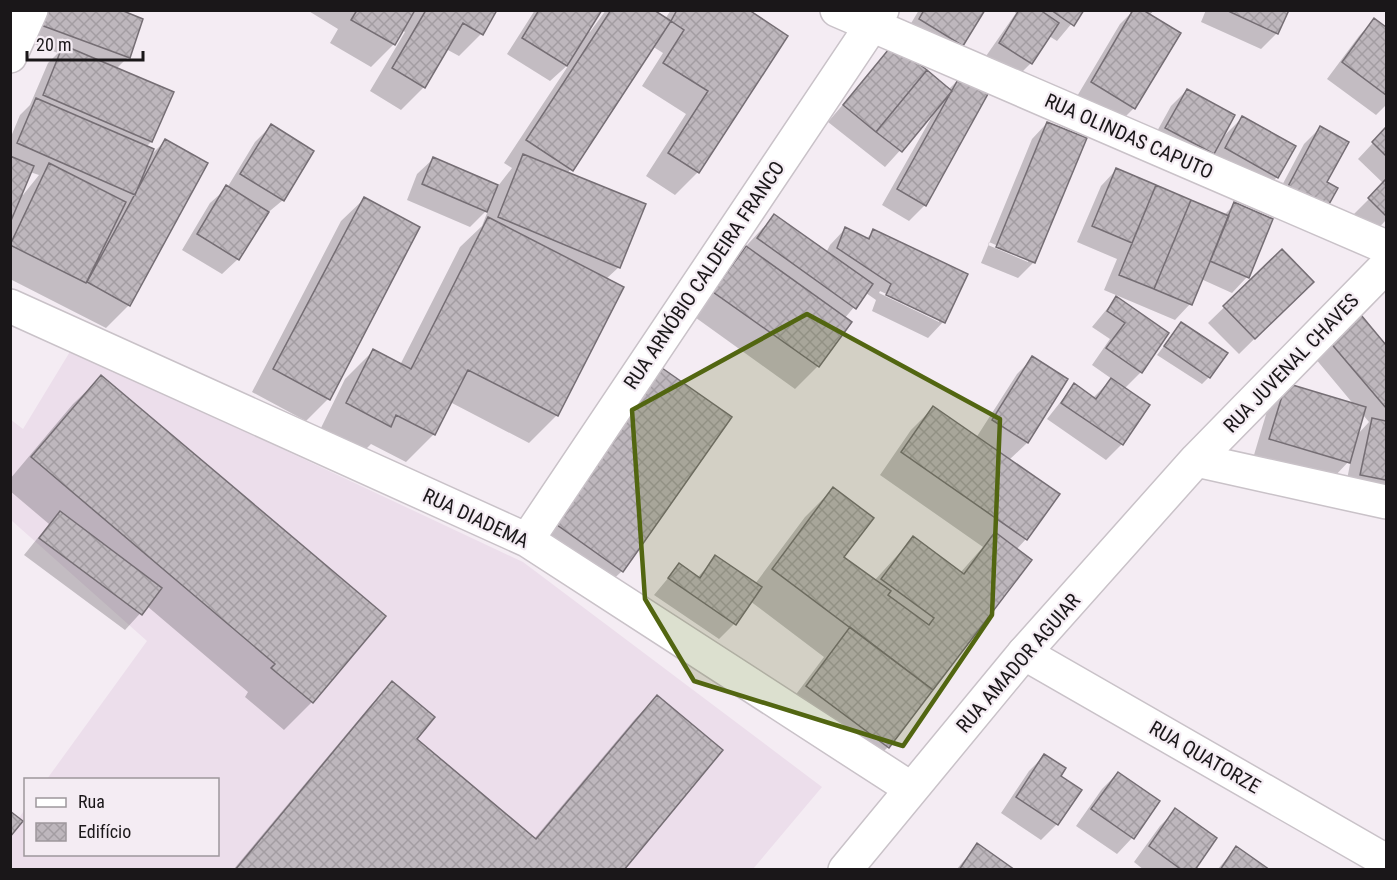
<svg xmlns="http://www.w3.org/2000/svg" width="1397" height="880" font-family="'Roboto Condensed',sans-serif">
  <defs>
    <pattern id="building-cross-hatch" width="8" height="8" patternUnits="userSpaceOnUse" patternTransform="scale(1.5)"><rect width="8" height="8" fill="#beb7bd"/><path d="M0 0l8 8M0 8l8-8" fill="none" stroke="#a39da2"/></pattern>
  </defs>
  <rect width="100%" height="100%" fill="#f4ecf3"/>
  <!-- built -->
  <path fill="#ecdeeb" d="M71,350L523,562L822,787L753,869H11V830L25,809L26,854H218V780L47,779L147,641L11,520L10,419L23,429Z"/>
  <!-- shadow -->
  <path fill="#0003" fill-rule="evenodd" d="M34,10L128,57L116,69L172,93L151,142L146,147L149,157L165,141L129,305L106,328L10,279V139L20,115L30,105L48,63L58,53L23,40ZM30,172L39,175L23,195L21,194Z
    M307,10H495L481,34L459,56L446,49L424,87L401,110L370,91L405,32L402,30L394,44L371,67L330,43L338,29Z
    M535,10H600L588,30L590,32L606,10H651L665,19L671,10H746L698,172L675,195L646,176L686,114L642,86L663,53L652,46L567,174L619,267L606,279L557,415L529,443L450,402L434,434L406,462L371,444L361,454L319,432L345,379L373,351L400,365L460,247L482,226L489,208L470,227L407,200L417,174L433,159L498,186L512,168L504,163L570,63L550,81L507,54Z
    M919,10H983L962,45L946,61L904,35Z
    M1012,10H1083L1057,41L1049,36L1031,63L1015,79L984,59L1016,13Z
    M1127,10H1154L1149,16L1134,108L1118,124L1076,98L1120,24L1131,13Z
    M1206,10H1287L1277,33L1261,49L1201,22Z
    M1374,20L1386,29V105L1376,115L1327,79L1359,36Z
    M893,46L948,90L961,77L925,205L909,221L882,205L934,113L885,167L828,122Z
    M1187,90L1222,138L1242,118L1277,177L1261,193L1210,164L1216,150L1197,169L1150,144L1171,106Z
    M1047,123L1034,262L1018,278L981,263L1032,139ZM989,242L1028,259V262L988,245Z
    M271,126L312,152L283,200L265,215L238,259L222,274L182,250L210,203L227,188L255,142Z
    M1320,128L1347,143L1269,210L1304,144Z
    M1386,129V220L1373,234L1353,215L1384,184L1358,159Z
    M1116,170L1224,215L1235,204L1247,277L1232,293L1201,279L1190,304L1175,320L1104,290L1117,259L1077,242L1101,186Z
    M364,199L328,399L306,421L252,392L341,221Z
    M774,216L826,253L830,245L845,229L866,239L874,231L943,322L928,338L872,311L876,300L866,293L844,319L818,366L795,389L692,315L723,271ZM880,291L939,319V322L879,293Z
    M1282,251L1312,282L1239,354L1208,323Z
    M1116,298L1167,333L1141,372L1124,389L1122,444L1106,460L1047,419L1074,385L1093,398L1112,379L1092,365L1110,339L1092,327Z
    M1360,317L1386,347V420L1384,422L1386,423V499L1345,490L1351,459L1333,478L1254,455L1270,401L1286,385L1355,406L1315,358ZM1363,415L1369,422L1357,435Z
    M1181,324L1209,377L1202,384L1157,355Z
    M1033,358L1066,380L1027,443L1009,460L1026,539L1016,550L1029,560L888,747L865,770L785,709L824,657L750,601L734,624L719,639L654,595L679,565L697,578L716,557L755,584L805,517L833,489L842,557L874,581L913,538L960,573L983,547L880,475L911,430L933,408L976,438L1017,374Z
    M101,377L312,702L284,730L245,697L248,692L147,606L125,630L24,555L49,524L10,491V479L73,404Z
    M639,392L622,571L599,593L531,545Z
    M392,683L415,739L534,839L635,719L657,697L622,870H233L370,706Z
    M1044,756L1059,776L1057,824L1041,840L1001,813L1029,771Z
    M1118,773L1132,838L1117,854L1076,826L1102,789Z
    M1176,810L1193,870H1144L1134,862L1160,826Z
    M977,845L1012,870H956Z
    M1236,848L1268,870H1217Z"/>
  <!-- building -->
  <path fill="url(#building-cross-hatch)" stroke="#756e74" stroke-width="1.5" d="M43,10H121L143,19L130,58L38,24Z
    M357,10H415L395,45L351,20Z
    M426,10H497L483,35L463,23L425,88L392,68Z
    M539,10H602L567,66L522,38Z
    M611,10H654L671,21L573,171L526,140Z
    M677,10H749L788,36L699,173L668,153L708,91L663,63L684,30L671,21Z
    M924,10H985L963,46L919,19Z
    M1019,10H1040L1059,23L1032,64L999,43Z
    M1051,10H1084L1074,26Z
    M1133,10H1143L1181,33L1135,109L1091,82Z
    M1226,10H1289L1278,34Z
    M1374,18L1386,27V95L1342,62Z
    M893,44L927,70L876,132L843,105Z
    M63,45L174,92L152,142L43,95Z
    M927,70L952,91L902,152L876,132Z
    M960,76L989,92L926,206L897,189Z
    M1187,89L1235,115L1214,154L1165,128Z
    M36,98L154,149L135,195L17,143Z
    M1242,116L1296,146L1278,178L1225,148Z
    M1047,122L1087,138L1035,263L996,247Z
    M271,124L314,151L284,201L240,174Z
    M1320,126L1349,142L1327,182L1338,188L1323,215L1284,194Z
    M1386,127V156L1372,142Z
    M165,139L208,163L130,306L87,282Z
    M523,154L646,204L620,268L498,217Z
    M10,156L34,166L10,223Z
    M433,157L498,185L487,212L422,184Z
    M49,163L126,202L86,283L10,245Z
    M1116,168L1156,185L1132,243L1092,226Z
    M1386,179V216L1368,198Z
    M226,185L269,212L239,260L197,234Z
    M1156,185L1191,200L1154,289L1119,275Z
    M364,197L420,227L330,400L273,369Z
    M1191,200L1229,216L1192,305L1154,289Z
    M1234,202L1273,219L1249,278L1210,261Z
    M774,214L873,284L856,309L757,238Z
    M488,217L624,287L558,416L468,370L435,435L396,415L391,427L346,403L373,349L411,369Z
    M845,227L869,239L873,229L968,274L945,323L886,295L891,284L837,248Z
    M746,246L852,322L819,367L713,292Z
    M1282,249L1314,282L1255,339L1223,306Z
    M1116,296L1169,333L1142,373L1106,348L1125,323L1107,311Z
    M1361,315L1386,345V408L1329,341Z
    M1181,322L1228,353L1210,378L1164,346Z
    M1032,356L1068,379L1028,443L992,420Z
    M662,368L732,417L623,572L553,522Z
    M101,375L386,616L313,703L271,668L275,664L31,457Z
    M1111,378L1150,405L1123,445L1061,403L1074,383L1096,399Z
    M1286,383L1366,407L1350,463L1269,439Z
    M933,406L1060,494L1027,540L901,452Z
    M1372,418L1386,421V480L1360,475Z
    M833,487L874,518L844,557L891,591L888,595L929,625L934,618L881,579L913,536L964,574L995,532L1032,560L933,690L772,569Z
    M60,511L162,588L142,615L39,538Z
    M715,555L762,587L736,625L668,578L679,563L700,578Z
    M850,627L933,690L889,748L806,686Z
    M392,681L435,717L417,739L536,839L657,695L723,750L624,870H235Z
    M1044,754L1066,768L1061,776L1082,790L1058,825L1016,797Z
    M1118,772L1160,801L1134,839L1091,809Z
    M1175,808L1217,838L1195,870H1182L1149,846Z
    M10,811L23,821L10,837Z
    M977,843L1015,870H959Z
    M1236,846L1270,870H1220Z"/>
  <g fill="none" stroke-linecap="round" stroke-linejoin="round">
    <!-- minor casing -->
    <g stroke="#c9c2c8" stroke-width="36">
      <path id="minor" d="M837,10L1386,247
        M10,56L31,10
        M10,306L527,540L910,788
        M527,540L882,10
        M1024,653L1386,861"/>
    </g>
    <!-- tertiary casing -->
    <g stroke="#c9c2c8" stroke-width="36">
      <path id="tertiary" d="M1196,460L1386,502
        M845,870L1024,653L1196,460L1386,266"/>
    </g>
    <!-- minor -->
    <use href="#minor" stroke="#fff" stroke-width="33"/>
    <!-- tertiary -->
    <use href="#tertiary" stroke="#fff" stroke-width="33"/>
  </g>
  <!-- marked area -->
  <path fill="#526611" fill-opacity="0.2" stroke="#526611" stroke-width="4.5" stroke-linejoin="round" d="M807,314L1000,419L992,615L903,746L694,681L645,599L632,410Z"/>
  <g text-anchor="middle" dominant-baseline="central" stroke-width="4.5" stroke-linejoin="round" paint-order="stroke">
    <!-- street labels -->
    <g font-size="20" fill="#1a1719" stroke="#f4ecf3">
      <text transform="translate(1129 136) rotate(24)">RUA OLINDAS CAPUTO</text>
      <text transform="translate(704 275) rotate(-56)">RUA ARNÓBIO CALDEIRA FRANCO</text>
      <text transform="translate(1291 363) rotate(-46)">RUA JUVENAL CHAVES</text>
      <text transform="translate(476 518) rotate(25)">RUA DIADEMA</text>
      <text transform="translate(1018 663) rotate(-49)">RUA AMADOR AGUIAR</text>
      <text transform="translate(1205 757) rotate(30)">RUA QUATORZE</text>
    </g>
  </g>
  <!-- border -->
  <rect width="1397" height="880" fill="none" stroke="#1a1719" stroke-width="24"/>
  <!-- legend -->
  <rect x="24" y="778" width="195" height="78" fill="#f4ecf3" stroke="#9d979c" stroke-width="1.5"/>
  <rect x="36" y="798" width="30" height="9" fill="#ffffff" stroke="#9d979c" stroke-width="1.5"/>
  <text x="78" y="808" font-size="18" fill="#1a1719">Rua</text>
  <rect x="36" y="823" width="30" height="18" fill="url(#building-cross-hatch)" stroke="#9d979c" stroke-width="1.5"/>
  <text x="78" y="838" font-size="18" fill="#1a1719">Edifício</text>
  <!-- scale -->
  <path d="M27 51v9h116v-9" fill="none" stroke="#1a1719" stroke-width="3"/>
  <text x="36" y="51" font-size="18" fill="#1a1719" stroke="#f4ecf3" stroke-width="4.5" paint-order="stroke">20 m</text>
</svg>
